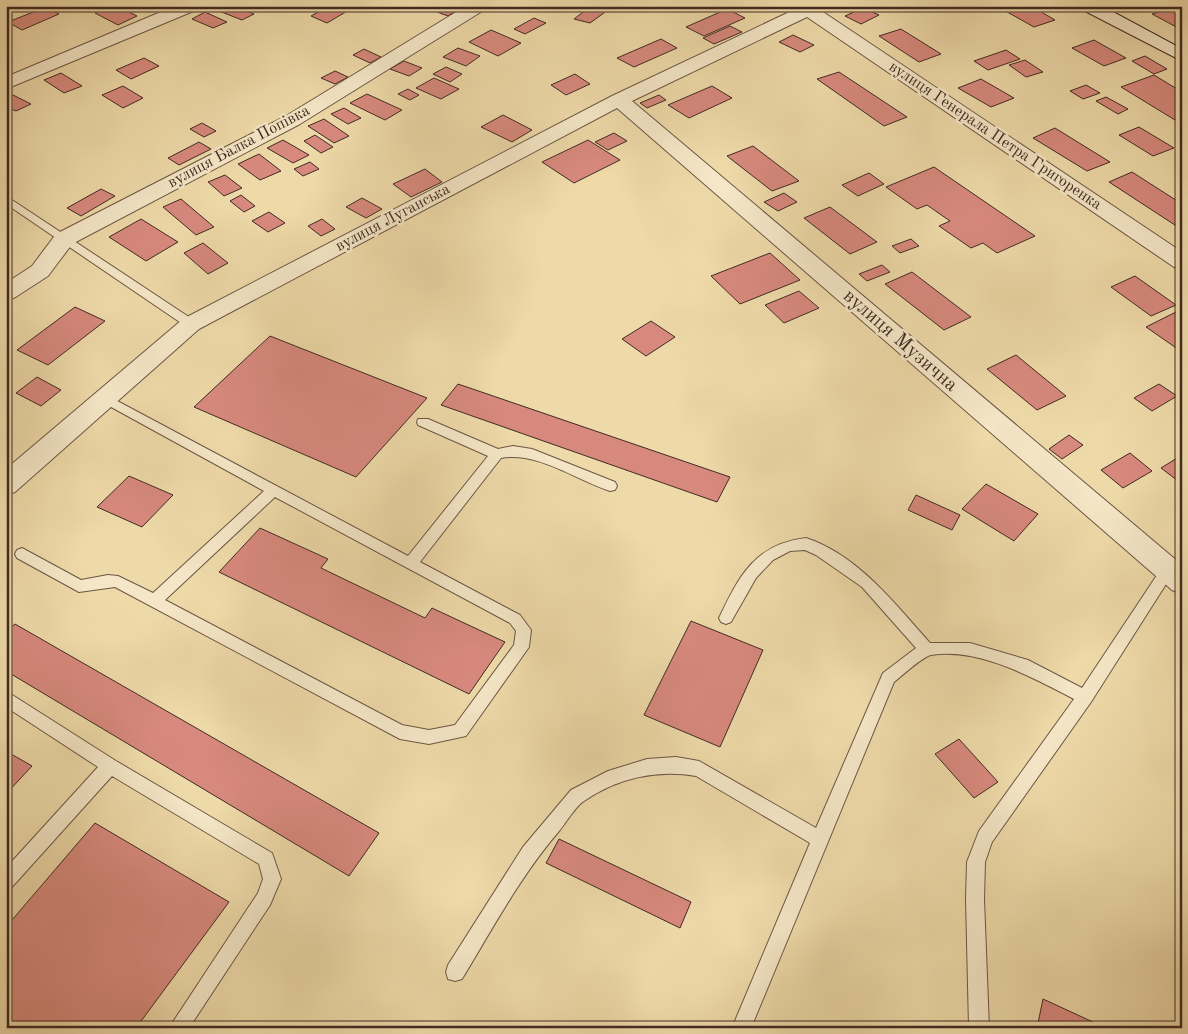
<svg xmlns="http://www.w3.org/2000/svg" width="1188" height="1034" font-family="'Old Standard TT',serif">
  <rect width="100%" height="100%" fill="#eed9a8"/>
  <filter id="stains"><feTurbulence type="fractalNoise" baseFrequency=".004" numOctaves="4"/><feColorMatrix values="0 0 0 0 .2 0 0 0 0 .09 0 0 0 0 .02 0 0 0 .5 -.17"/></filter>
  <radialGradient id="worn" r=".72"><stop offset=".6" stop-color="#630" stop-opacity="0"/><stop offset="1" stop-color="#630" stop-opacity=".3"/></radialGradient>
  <!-- building -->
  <path fill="#d7897d" stroke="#402b23" d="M110,6H117L137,16L118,25L95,13Z
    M228,6H235L254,14L242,20L219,11Z
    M329,6H338L349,10L327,23L311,16Z
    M446,6H464L448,16L437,12Z
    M591,6L608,10L590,23L574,19Z
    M1005,6H1031L1055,20L1034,27L1000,8Z
    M46,7L59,14L22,30L8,22Z
    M863,8L879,15L861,24L845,16Z
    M727,9L745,18L704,36L686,27Z
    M1170,9L1182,15V30L1152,14Z
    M205,12L227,22L213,28L192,19Z
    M534,18L546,23L525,34L514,29Z
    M730,26L742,32L714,44L703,38Z
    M901,29L941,54L919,62L879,36Z
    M491,30L521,43L498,56L469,42Z
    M793,35L814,45L800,52L779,42Z
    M661,39L677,48L634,67L617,58Z
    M1094,40L1126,58L1104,66L1072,48Z
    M458,48L480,56L466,66L443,57Z
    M364,49L381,57L370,63L353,55Z
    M1006,50L1020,59L988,70L974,61Z
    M1145,56L1167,69L1154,74L1132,61Z
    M144,58L159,66L131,79L116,70Z
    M1025,60L1043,72L1026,77L1009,65Z
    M404,61L422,68L409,76L390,69Z
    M446,67L462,74L450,82L433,74Z
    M335,71L348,77L335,84L321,78Z
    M839,72L907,117L884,126L817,79Z
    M61,73L82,86L64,93L44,80Z
    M575,74L590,84L566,95L551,85Z
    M1154,75L1182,92V117L1175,120L1121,87Z
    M434,78L459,89L441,99L416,88Z
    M981,79L1014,98L991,107L958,88Z
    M1086,85L1100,93L1083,99L1070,91Z
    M123,86L143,98L123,108L102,95Z
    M712,86L732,98L689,118L668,105Z
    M408,89L419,95L410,100L398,94Z
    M11,94L31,104L16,111L6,107V96Z
    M367,94L402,110L385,120L350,103Z
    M659,95L666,100L647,108L640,103Z
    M1106,97L1128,109L1118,114L1096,101Z
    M344,108L361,118L348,124L331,114Z
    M503,115L532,130L512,142L481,127Z
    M324,119L349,136L334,143L308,126Z
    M202,123L216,131L204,137L190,129Z
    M1139,127L1174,148L1153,156L1119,135Z
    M1055,128L1110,162L1087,171L1033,138Z
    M614,133L627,141L608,150L595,142Z
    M315,135L333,147L321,153L304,141Z
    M283,140L309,155L293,163L267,148Z
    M588,140L620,160L574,183L542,162Z
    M199,142L211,149L179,165L168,158Z
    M753,146L799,181L772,191L727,156Z
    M259,154L281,171L260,180L238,164Z
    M310,162L319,169L303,176L294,169Z
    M934,167L1035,236L997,253L983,243L971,248L939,226L950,221L927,205L917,209L886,187Z
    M425,169L442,182L411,197L393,184Z
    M1132,172L1182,204V225L1178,227L1109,182Z
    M869,173L884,184L858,196L842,185Z
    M225,175L242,188L224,196L208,182Z
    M101,189L115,196L81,216L67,208Z
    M784,193L797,202L778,211L764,202Z
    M241,195L255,206L244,212L230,201Z
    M362,198L382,209L366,218L346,207Z
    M181,199L214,227L196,235L163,207Z
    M830,207L877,242L850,254L804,218Z
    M269,212L285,223L268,232L252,221Z
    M141,219L178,242L146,261L109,237Z
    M322,219L335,229L321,236L308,226Z
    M911,239L919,246L900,253L892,246Z
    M203,243L228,263L208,274L184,253Z
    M770,253L800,280L740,304L711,276Z
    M882,265L890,272L867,281L859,274Z
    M912,272L971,317L944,330L885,284Z
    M1135,276L1176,305L1151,316L1111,287Z
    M799,291L819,308L784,323L765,305Z
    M75,307L105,321L48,365L17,350Z
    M1182,309V352L1146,327Z
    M651,321L675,337L646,356L622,339Z
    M270,336L427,398L356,477L194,407Z
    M1016,355L1066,396L1037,410L987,369Z
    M37,377L61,390L41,406L16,393Z
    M458,384L730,477L717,502L441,405Z
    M1159,384L1177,396L1152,411L1134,398Z
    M1069,435L1083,445L1062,459L1049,449Z
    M1130,453L1152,471L1123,488L1101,470Z
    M1182,455V484L1161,468Z
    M129,476L173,495L142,527L97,507Z
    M986,484L1038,514L1014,541L962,509Z
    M916,495L960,515L952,530L908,510Z
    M260,528L328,559L321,568L425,618L432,608L505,642L469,694L219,572Z
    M691,621L763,650L720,747L644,715Z
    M15,624L379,833L349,876L6,671V632Z
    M959,739L998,782L974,798L935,754Z
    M6,751L32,766L6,794Z
    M95,823L229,902L136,1028H6V927Z
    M559,839L691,902L680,928L546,863Z
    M1043,999L1106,1028H1037Z"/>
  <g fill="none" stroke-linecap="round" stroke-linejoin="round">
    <!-- lane casing -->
    <g stroke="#6c5644" stroke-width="2">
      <path id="lane" d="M6,196L195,321L197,324L195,327H187L6,204Z
        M106,395L408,556L488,456L418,425L417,422L418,419H428L498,449L513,446L532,449L615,482L617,486L615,490L610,491C576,480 537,451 501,458L420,562L520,615L531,630L529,647L466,736L429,744L400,739L115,587L79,592L17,558L15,554L17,550L22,548L81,580L108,575L118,576L153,593L264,491L102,402L100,399L102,396ZM275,497L510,623L516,631L514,645L455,725L429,730L402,725L165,600Z
        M806,538C858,555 895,604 930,643H970L1028,660L1082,688L1163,566L1168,564L1173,566L1175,570L1091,702L992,842L985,862L984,899L989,1028H969L966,899L967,862L979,831L1074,699C1033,678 979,647 931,655C922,657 902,676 894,682L751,1028H732L810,843L696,776C657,769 617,778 584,801C575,807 567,821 560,830C521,875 493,928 462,979L455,981L448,979L446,972L448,965L523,847L571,790L608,771L647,759L676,757L699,761L816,828L883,673L916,648L862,587L816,555L805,550L790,551L773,560L756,578L731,622L726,624L721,622L719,618C739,576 755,544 806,538Z
        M6,691L116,761L272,853L281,879L270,905L189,1028H169L258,893L263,879L259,864L112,776L12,887L6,890V868L98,767L6,707Z"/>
    </g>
    <!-- street casing -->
    <g stroke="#6c5644" stroke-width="2">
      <path id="street" d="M175,6H198L196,10L6,89V77Z
        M466,6H486L484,10L300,124L72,244L48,276L14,298L6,300V283L32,266L56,234L286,116Z
        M802,6H824L820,10L1182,252V269L1174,267L807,17L632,101L1182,565V594L1172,590L617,108L199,329L15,492L6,495V469L183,319L612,96Z"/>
    </g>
    <!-- secondary casing -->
    <g stroke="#402b23" stroke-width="2">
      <path id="secondary" d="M1081,6H1102L1182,49V61L1083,10Z"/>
    </g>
    <!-- lane -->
    <use href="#lane" fill="#f4e6c6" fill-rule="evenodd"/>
    <!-- street -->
    <use href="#street" fill="#f4e6c6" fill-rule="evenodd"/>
    <!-- secondary -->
    <use href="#secondary" fill="#f4e6c6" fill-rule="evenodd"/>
  </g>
  <g text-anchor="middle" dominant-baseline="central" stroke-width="5" stroke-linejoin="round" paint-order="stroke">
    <!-- far-street labels -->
    <g font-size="16" fill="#402b23" stroke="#f4e6c6">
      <text transform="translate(995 136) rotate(34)">вулиця Генерала Петра Григоренка</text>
      <text transform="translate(239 147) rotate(-28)">вулиця Балка Попівка</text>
      <text transform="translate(393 218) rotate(-28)">вулиця Луганська</text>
    </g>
    <!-- street labels -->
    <g font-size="20" fill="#402b23" stroke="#f4e6c6">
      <text transform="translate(900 341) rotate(41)">вулиця Музична</text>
    </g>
  </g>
  <!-- margin -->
  <rect width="1188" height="1034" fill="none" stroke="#eed9a8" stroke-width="25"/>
  <rect x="8" y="8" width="1173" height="1019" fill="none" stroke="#402b23" stroke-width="2.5"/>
  <rect x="12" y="12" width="1163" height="1009" fill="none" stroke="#402b23"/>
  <rect width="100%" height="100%" filter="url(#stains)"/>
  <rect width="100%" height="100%" fill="url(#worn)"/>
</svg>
